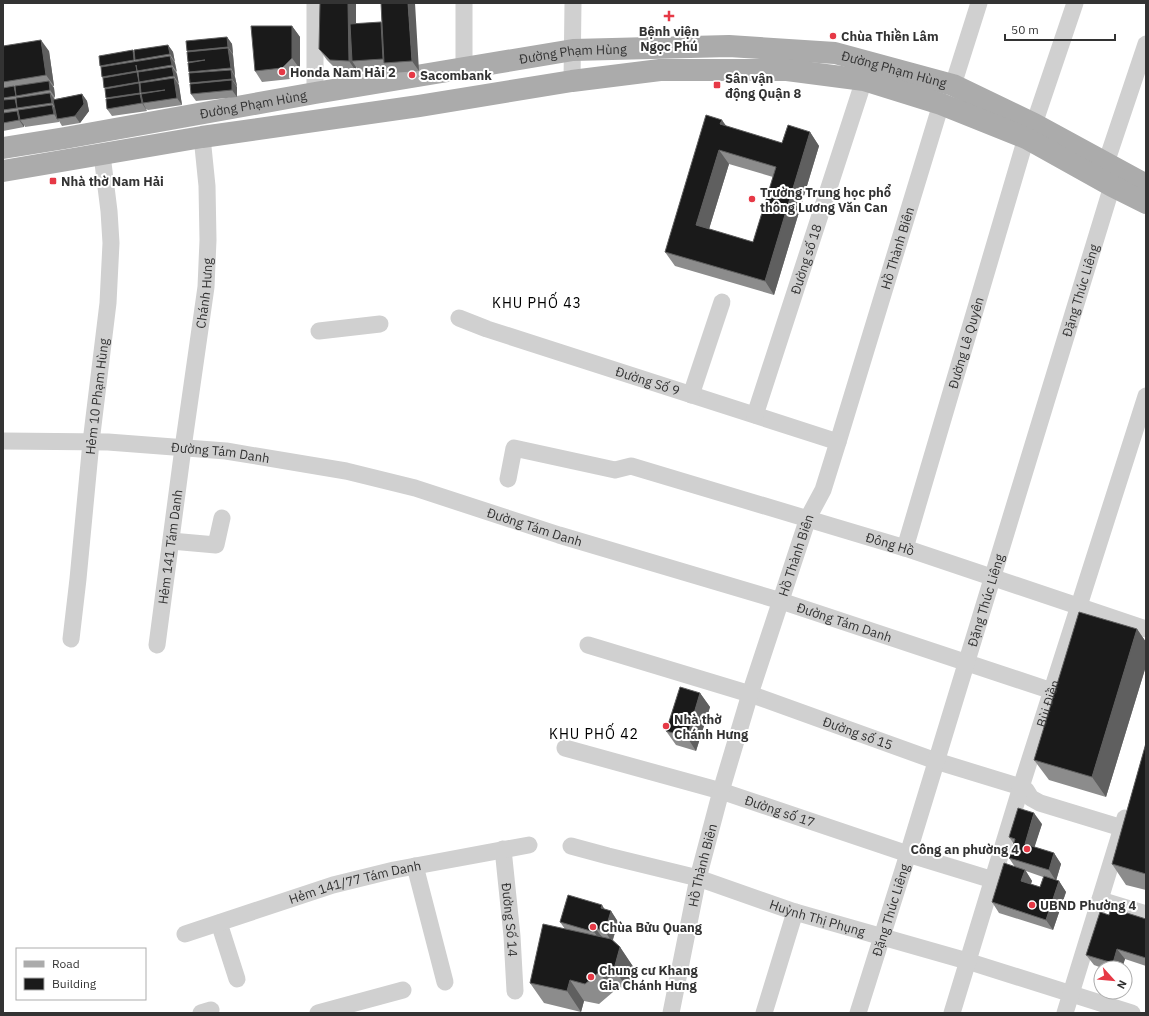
<svg xmlns="http://www.w3.org/2000/svg" width="1149" height="1016" font-family="'IBM Plex Sans',sans-serif">
  <rect width="100%" height="100%" fill="#fff"/>
  <g fill="none" stroke-linecap="round" stroke-linejoin="round">
    <!-- minor -->
    <g stroke="#d0d0d0" stroke-width="17">
      <path d="M315,3V93"/>
      <path d="M464,68V3"/>
      <path d="M572,81L573,3"/>
      <path d="M953,85L979,3"/>
      <path d="M1034,124L1075,3"/>
      <path d="M1106,163L1146,44"/>
      <path id="s1" d="M459,318L487,329L838,442"/>
      <path d="M319,331L380,324"/>
      <path d="M691,395L722,302"/>
      <path id="s2" d="M755,415L864,80"/>
      <path id="s3" d="M3,441L108,442L226,451L346,471L415,488L559,535L781,601L1052,691"/>
      <path id="s4" d="M508,479L514,448L615,470L631,466L905,548L1146,629"/>
      <path d="M171,541L216,545L222,518"/>
      <path id="s5" d="M905,548L1026,138"/>
      <path id="s6" d="M71,639L78,579L91,442L108,303L111,243L109,211L102,155"/>
      <path id="s7" d="M157,645L183,448L206,287L208,240L207,186L202,137"/>
      <path id="s8" d="M588,645L750,694L936,761L1021,787L1026,790L1031,798L1040,803L1122,828"/>
      <path id="s9" d="M565,748L721,791L908,854L993,880"/>
      <path id="s10" d="M571,846L608,856L698,878L795,912L967,961L1132,1013"/>
      <path id="s11" d="M503,849L512,936L515,991"/>
      <path d="M415,866L445,982"/>
      <path d="M1100,900L1146,914"/>
      <path d="M219,923L237,979"/>
      <path id="s12" d="M185,934L333,885L394,870L529,845"/>
      <path d="M201,1013L211,1010"/>
      <path d="M318,1013L403,990"/>
      <path id="s13" d="M671,1013L698,878L721,791L750,694L808,518L823,490L838,442L941,104"/>
      <path d="M764,1013L795,912"/>
      <path id="s14" d="M858,1013L908,854L1112,186"/>
      <path id="s15" d="M952,1013L1021,787L1146,396"/>
      <path d="M1065,1013L1125,818"/>
    </g>
    <!-- major -->
    <g stroke="#ababab" stroke-width="22">
      <path id="s16" d="M3,148L65,138L315,93L573,50L729,46L835,53L953,85L1034,124L1146,185"/>
      <path d="M3,171L202,137L419,106L572,81L660,70H787L864,80L941,104L1026,138L1112,186L1146,203"/>
    </g>
  </g>
  <!-- wall -->
  <path fill="#8c8c8c" fill-rule="evenodd" d="M320,3H356V23L382,24L381,3L419,71L392,73L389,70L359,72L356,67V71H338L327,60L319,49Z
    M292,26L300,37V69L290,79L262,82L255,71Z
    M227,37L232,44L233,54V55L235,76V77L237,86H236L237,87V97L196,101L191,94V84L190,83V73L189,72L188,62V52L187,51Z
    M168,45L173,52L182,105L148,110L146,109L147,111L112,116L107,109V99L103,78L102,77L101,67L100,66L134,52Z
    M3,46L49,51L54,86H53L54,88L55,97L54,98L55,99L82,94L87,101L89,111L80,123L62,126L59,121V122L25,127L24,125V127L3,131Z
    M726,126L782,143L810,132L819,146L774,295L675,266L665,252ZM729,164L773,177L753,242L709,229Z
    M1137,629L1146,642V666L1106,797L1049,780L1034,760Z
    M700,693L710,707L696,751L676,745L666,731Z
    M1146,743V890L1126,885L1112,864Z
    M1042,824L1034,847L1054,853L1061,864L1056,880L1059,881L1066,892L1053,930L999,913L992,902L1015,867L1009,858L1014,844L1009,837ZM1026,871L1043,877L1040,887L1031,884L1032,881Z
    M605,909L611,911L618,922L613,940L620,947L634,968L628,989L615,986L613,992L599,1004L584,1001L581,1012L544,1003L530,983L565,929L560,922Z
    M1109,915L1146,919V966L1125,959L1122,968H1102L1094,965L1086,955Z"/>
  <!-- shaded-wall -->
  <path fill="#5f5f5f" d="M348,3H356V61H352L356,67V71L349,61Z
    M408,3H415L419,71L412,61Z
    M381,22L388,32L385,63L383,59Z
    M292,26L300,37V69L292,58Z
    M227,37L232,44L233,54L228,47Z
    M41,40L49,51L54,86L46,75Z
    M168,45L173,52L175,62L170,54Z
    M228,48L233,55L235,76L231,68Z
    M170,56L175,63L177,72L172,65Z
    M172,67L177,74L179,84L174,76Z
    M231,70L235,77L237,86L232,79Z
    M174,78L179,85L182,105L177,98Z
    M232,80L237,87V97L232,90Z
    M49,81L54,88L55,97L50,90Z
    M50,93L55,100L57,110L52,103Z
    M82,94L87,101L89,111L80,123L75,116Z
    M140,94L145,101L143,103L147,111L142,103Z
    M52,105L57,112V119L59,122L54,114Z
    M17,111L22,118L20,120L24,125V127L19,120Z
    M722,120L732,134L720,124Z
    M810,132L819,146L774,295L765,281Z
    M719,150L729,164L706,239L696,225Z
    M1137,629L1146,642V666L1106,797L1092,777Z
    M700,693L710,707L696,751L687,737Z
    M1034,813L1042,824L1032,855L1025,844Z
    M1054,853L1061,864L1056,881L1049,870Z
    M1025,870L1032,881L1028,891L1021,881Z
    M1059,881L1066,892L1053,930L1046,920Z
    M602,905L609,916L611,911L618,922L612,942L605,931L601,908Z
    M595,928L603,938L602,942L594,932Z
    M620,947L634,968L628,989L614,969Z
    M1117,949L1125,959L1122,968H1116L1113,963Z
    M601,965L615,986L613,992L599,972Z
    M570,980L584,1001L581,1012L567,991Z"/>
  <!-- building -->
  <path fill="#1a1a1a" stroke="#5f5f5f" fill-rule="evenodd" d="M320,3H348L349,61L330,60L319,49Z
    M381,3H408L412,61L384,63Z
    M381,22L383,59L352,61L350,24Z
    M251,26H292V58L282,68L255,71Z
    M227,37L228,47L187,51L186,41Z
    M41,40L46,75L3,82V46Z
    M168,45L170,54L135,60L134,50Z
    M228,48L231,68L189,72L188,63L205,60L188,62L187,52Z
    M133,50L134,60L100,66L99,56Z
    M170,56L172,65L137,71L136,65L137,71L102,77L101,67Z
    M172,67L174,76L139,82L138,72Z
    M231,70L232,79L190,83L189,73Z
    M137,72L139,82L104,88L103,78Z
    M174,78L177,98L143,103L141,94L165,90L141,93L140,83Z
    M232,80V90L191,94L190,84Z
    M49,81L50,90L16,96L15,86Z
    M139,83L140,93L106,98L105,89Z
    M14,86L16,96L3,98V88Z
    M50,93L52,103L17,108L16,98Z
    M82,94L84,104L75,116L57,119L53,100Z
    M140,94L142,103L107,109L106,99Z
    M15,99L17,108L3,110V100Z
    M52,105L54,114L20,120L18,110Z
    M17,111L19,120L3,123V113Z
    M706,115L722,120L720,124L782,143L788,125L810,132L765,281L665,252ZM719,150L776,167L753,242L696,225Z
    M1079,612L1137,629L1092,777L1034,760Z
    M680,687L700,693L687,737L666,731Z
    M1146,743V874L1112,864Z
    M1018,808L1034,813L1025,844L1054,853L1049,870L1009,858L1015,839L1009,837Z
    M1004,863L1025,870L1021,881L1040,887L1044,876L1059,881L1046,920L992,902Z
    M568,895L602,905L601,908L611,911L605,931L595,928L594,932L560,922Z
    M1111,908L1146,919V958L1117,949L1113,963L1086,955L1100,912L1109,915Z
    M543,924L611,939L620,947L614,969L601,965L599,972L585,984L570,980L567,991L530,983Z"/>
  <!-- markers -->
  <g fill="#e63946" stroke="#fff" stroke-width="1.5">
    <path d="M667 10h4v4h4v4h-4v4h-4v-4h-4v-4h4z"/>
    <circle cx="833" cy="36" r="4"/>
    <circle cx="282" cy="72" r="4"/>
    <circle cx="412" cy="75" r="4"/>
    <rect x="713" y="81" width="8" height="8" rx="2"/>
    <rect x="49" y="177" width="8" height="8" rx="2"/>
    <circle cx="752" cy="199" r="4"/>
    <circle cx="666" cy="726" r="4"/>
    <circle cx="1027" cy="849" r="4"/>
    <circle cx="1032" cy="905" r="4"/>
    <circle cx="593" cy="927" r="4"/>
    <circle cx="591" cy="977" r="4"/>
  </g>
  <g text-anchor="middle" dominant-baseline="central" stroke-width="4" stroke-linejoin="round" paint-order="stroke">
    <!-- poi labels -->
    <g font-size="13" font-weight="bold" fill="#333" stroke="#fff" text-anchor="start">
      <text x="669" y="31" text-anchor="middle">Bệnh viện<tspan x="669" dy="15">Ngọc Phú</tspan></text>
      <text x="841" y="36">Chùa Thiền Lâm</text>
      <text x="290" y="72">Honda Nam Hải 2</text>
      <text x="420" y="75">Sacombank</text>
      <text x="725" y="78">Sân vận<tspan x="725" dy="15">động Quận 8</tspan></text>
      <text x="61" y="181">Nhà thờ Nam Hải</text>
      <text x="760" y="192">Trường Trung học phổ<tspan x="760" dy="15">thông Lương Văn Can</tspan></text>
      <text x="674" y="719">Nhà thờ<tspan x="674" dy="15">Chánh Hưng</tspan></text>
      <text x="1019" y="849" text-anchor="end">Công an phường 4</text>
      <text x="1040" y="905">UBND Phường 4</text>
      <text x="601" y="927">Chùa Bửu Quang</text>
      <text x="599" y="970">Chung cư Khang<tspan x="599" dy="15">Gia Chánh Hưng</tspan></text>
    </g>
    <!-- street labels -->
    <g font-size="13" fill="#333" stroke="#fff">
      <text stroke="none"><textPath href="#s16" startOffset="578">Đường Phạm Hùng</textPath></text>
      <text stroke="none"><textPath href="#s16" startOffset="902">Đường Phạm Hùng</textPath></text>
      <text stroke="none"><textPath href="#s16" startOffset="254">Đường Phạm Hùng</textPath></text>
      <text stroke="none"><textPath href="#s13" startOffset="799">Hồ Thành Biên</textPath></text>
      <text stroke="none"><textPath href="#s2" startOffset="164">Đường số 18</textPath></text>
      <text stroke="none"><textPath href="#s14" startOffset="756">Đặng Thúc Liêng</textPath></text>
      <text stroke="none"><textPath href="#s7" startOffset="355">Chánh Hưng</textPath></text>
      <text stroke="none"><textPath href="#s5" startOffset="214">Đường Lê Quyên</textPath></text>
      <text stroke="none"><textPath href="#s1" startOffset="199">Đường Số 9</textPath></text>
      <text stroke="none"><textPath href="#s6" startOffset="244">Hẻm 10 Phạm Hùng</textPath></text>
      <text stroke="none"><textPath href="#s3" startOffset="218">Đường Tám Danh</textPath></text>
      <text stroke="none"><textPath href="#s3" startOffset="542">Đường Tám Danh</textPath></text>
      <text stroke="none"><textPath href="#s4" startOffset="422">Đông Hồ</textPath></text>
      <text stroke="none"><textPath href="#s7" startOffset="99">Hẻm 141 Tám Danh</textPath></text>
      <text stroke="none"><textPath href="#s13" startOffset="475">Hồ Thành Biên</textPath></text>
      <text stroke="none"><textPath href="#s14" startOffset="432">Đặng Thúc Liêng</textPath></text>
      <text stroke="none"><textPath href="#s3" startOffset="866">Đường Tám Danh</textPath></text>
      <text stroke="none"><textPath href="#s15" startOffset="324">Bùi Điền</textPath></text>
      <text stroke="none"><textPath href="#s8" startOffset="284">Đường số 15</textPath></text>
      <text stroke="none"><textPath href="#s9" startOffset="224">Đường số 17</textPath></text>
      <text stroke="none"><textPath href="#s13" startOffset="151">Hồ Thành Biên</textPath></text>
      <text stroke="none"><textPath href="#s12" startOffset="178">Hẻm 141/77 Tám Danh</textPath></text>
      <text stroke="none"><textPath href="#s14" startOffset="108">Đặng Thúc Liêng</textPath></text>
      <text stroke="none"><textPath href="#s10" startOffset="257">Huỳnh Thị Phụng</textPath></text>
      <text stroke="none"><textPath href="#s11" startOffset="71">Đường Số 14</textPath></text>
    </g>
    <!-- neighbourhood labels -->
    <g font-size="14" letter-spacing="1" fill="#000" stroke="#fff">
      <text x="537" y="303">KHU PHỐ 43</text>
      <text x="594" y="734">KHU PHỐ 42</text>
    </g>
  </g>
  <!-- border -->
  <rect width="1149" height="1016" fill="none" stroke="#333333" stroke-width="8"/>
  <!-- legend -->
  <rect x="16" y="948" width="130" height="52" fill="#ffffff" stroke="#adadad"/>
  <rect x="24" y="961" width="20" height="6" fill="#ababab" stroke="#adadad"/>
  <text x="52" y="968" font-size="12" fill="#333333">Road</text>
  <rect x="24" y="978" width="20" height="12" fill="#1a1a1a" stroke="#adadad"/>
  <text x="52" y="988" font-size="12" fill="#333333">Building</text>
  <!-- north arrow -->
  <g transform="translate(1113 980) rotate(117)"><circle r="19" fill="#ffffff" stroke="#adadad"/>
  <path d="M0-3L7 15L0 10L-7 15Z" fill="#e63946"/>
  <text y="-6" font-size="11" font-weight="bold" text-anchor="middle" fill="#333333">N</text>
  </g>
  <!-- scale -->
  <path d="M1005 34v6h110v-6" fill="none" stroke="#333333" stroke-width="2"/>
  <text x="1011" y="34" font-size="12" fill="#333333" stroke="#ffffff" stroke-width="3" paint-order="stroke">50 m</text>
</svg>
